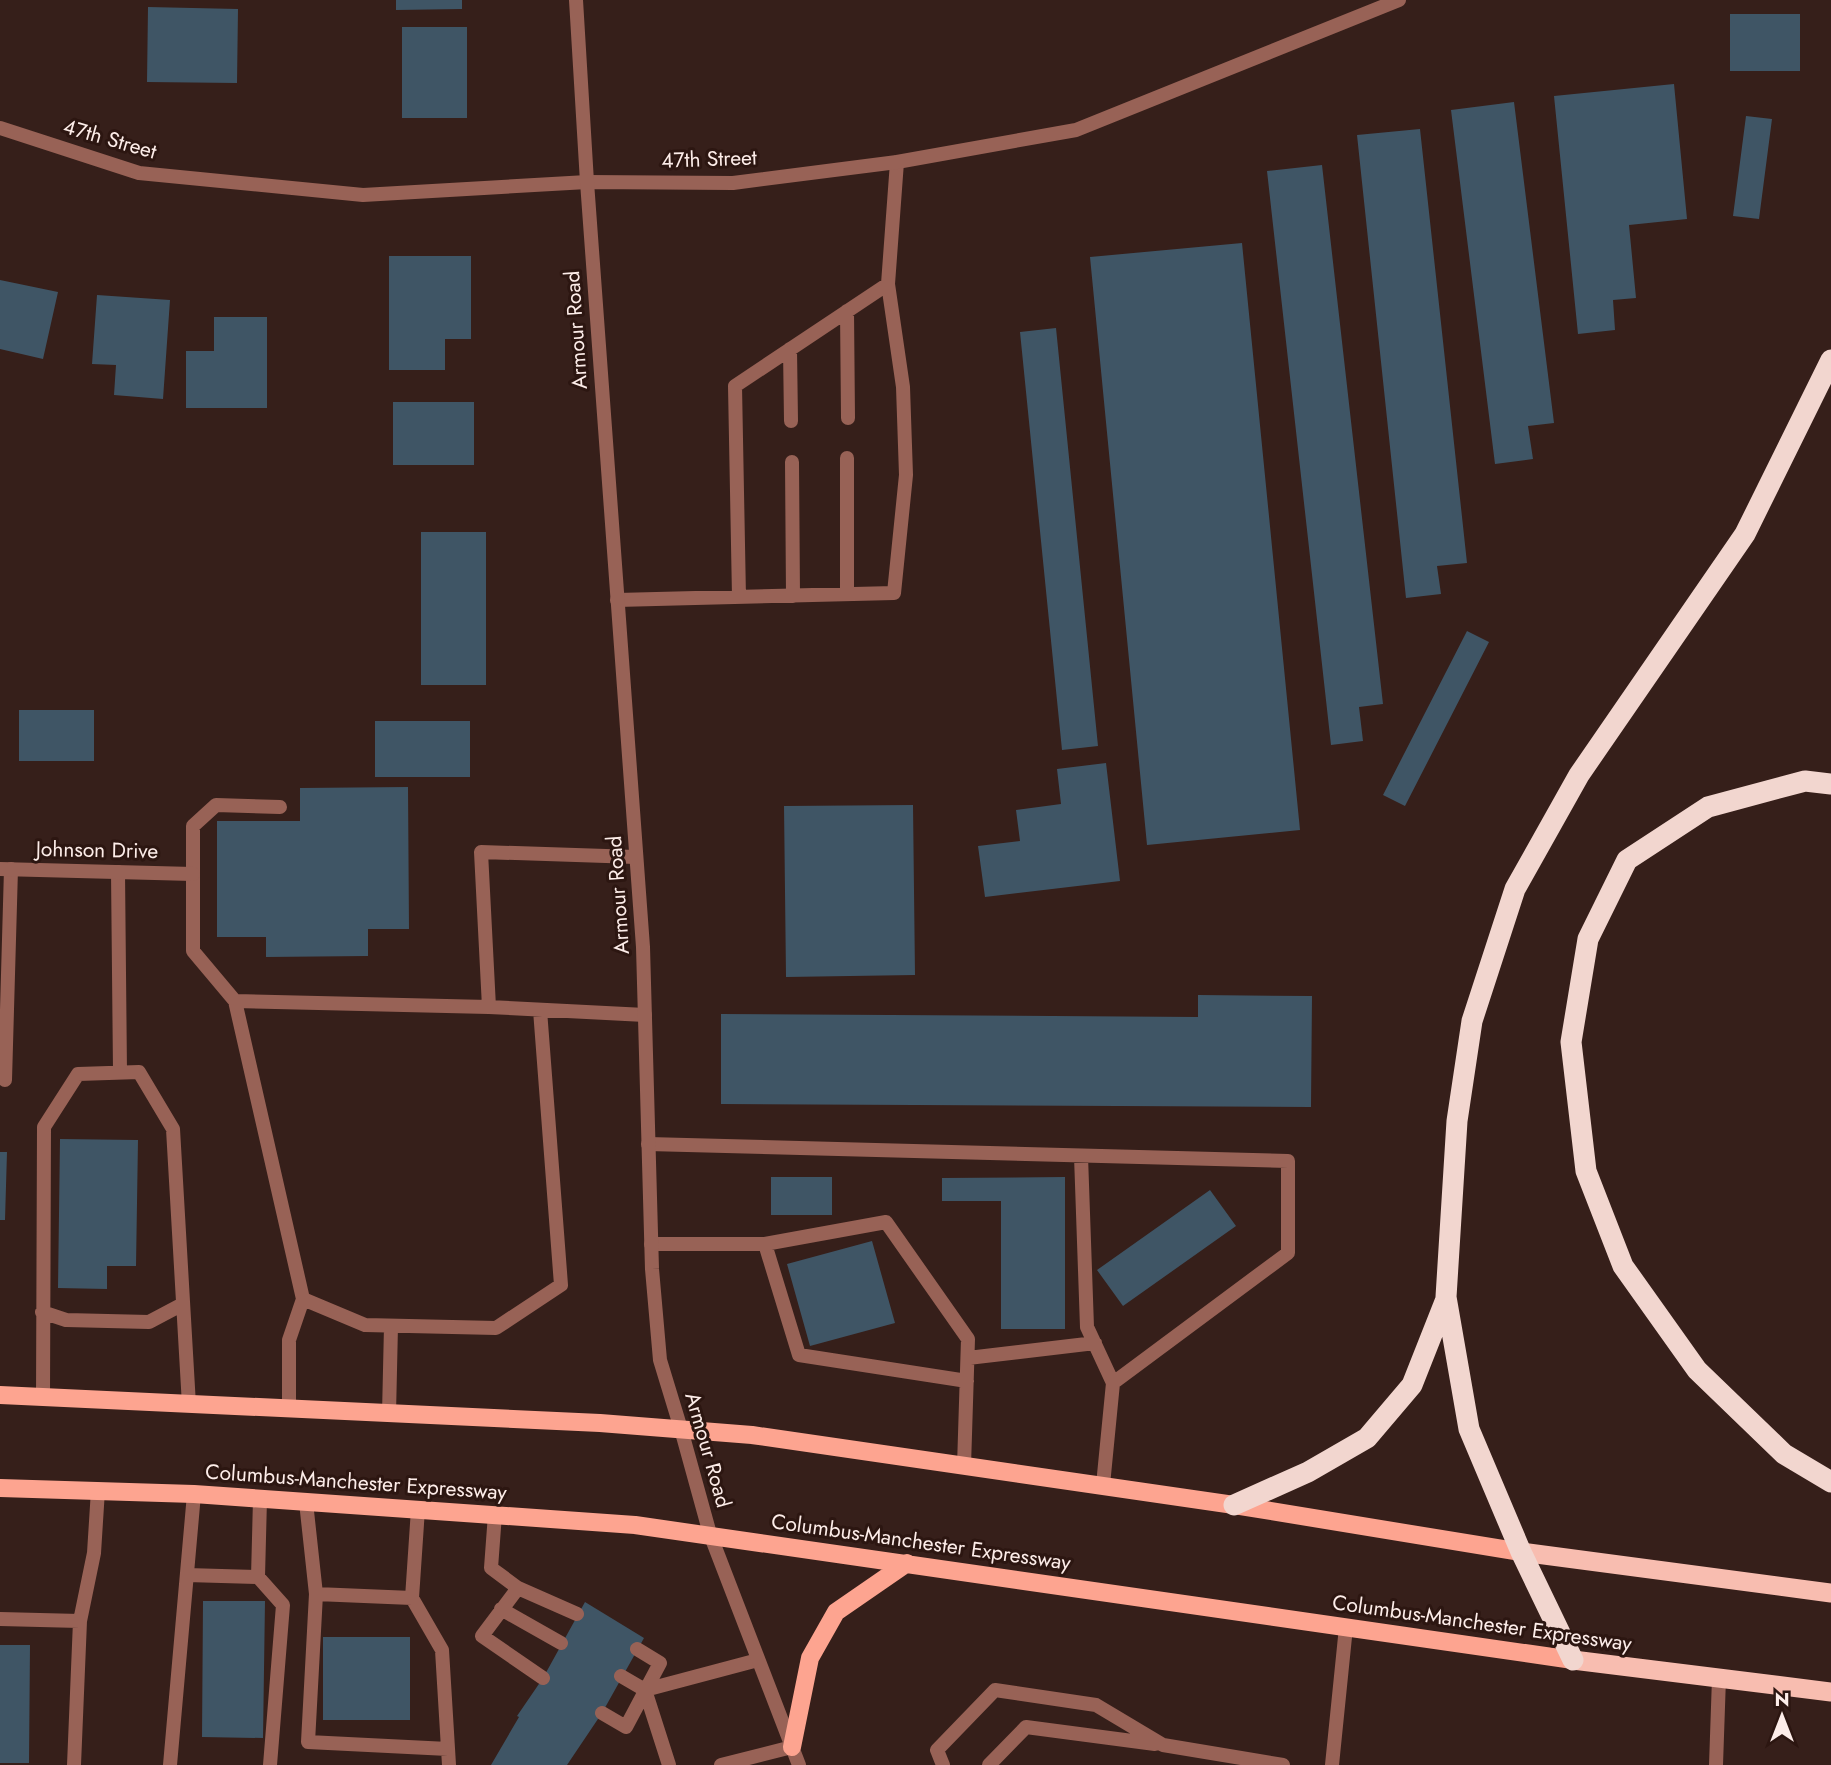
<svg xmlns="http://www.w3.org/2000/svg" width="1831" height="1765" font-family="Jost,sans-serif">
  <rect width="100%" height="100%" fill="#361f1a"/>
  <!-- building -->
  <path fill="#3f5565" d="M396,0H462V9L396,10Z
    M148,7L238,9L237,83L147,82Z
    M1730,14H1800V71H1730Z
    M402,27H467V118H402Z
    M1674,84L1687,219L1629,225L1636,298L1613,300L1615,330L1578,334L1554,96Z
    M1514,102L1554,423L1528,426L1533,459L1495,464L1451,110Z
    M1746,116L1772,119L1759,219L1733,216Z
    M1420,129L1467,563L1437,566L1441,594L1406,598L1357,135Z
    M1322,165L1383,704L1359,707L1363,741L1331,745L1267,171Z
    M1242,243L1300,830L1147,845L1090,257Z
    M389,256H471V339H445V370H389Z
    M0,280L58,292L43,359L0,349Z
    M97,295L170,300L163,399L114,395L116,365L92,364Z
    M214,317H267V408H186V351H214Z
    M1056,328L1098,746L1062,750L1020,332Z
    M393,402H474V465H393Z
    M421,532H486V685H421Z
    M1467,631L1489,642L1405,806L1383,795Z
    M19,710H94V761H19Z
    M375,721H470V777H375Z
    M1106,763L1120,881L985,897L978,846L1020,841L1016,810L1061,804L1057,769Z
    M408,787L409,929H368V956L266,957V937H217V821H300V788Z
    M913,805L915,975L786,977L784,806Z
    M1198,995L1312,996L1311,1107L721,1104V1014L1198,1017Z
    M60,1139L138,1140L136,1266H107V1289L58,1288Z
    M0,1152H7L5,1220H0Z
    M771,1177H832V1215H771Z
    M1065,1177V1329H1001V1201H942V1178Z
    M1210,1190L1236,1226L1123,1306L1097,1270Z
    M872,1241L895,1323L810,1346L787,1264Z
    M203,1601H265L263,1738L202,1737Z
    M585,1602L644,1638L602,1713L567,1765H491L519,1717L517,1716L543,1678Z
    M323,1637H410V1720H323Z
    M0,1645H30L29,1763H0Z"/>
  <g fill="none" stroke-linecap="round" stroke-linejoin="round">
    <!-- service -->
    <path stroke="#986256" stroke-width="14" d="M847,311L848,418
      M790,349L791,421
      M847,458V594
      M792,462L793,596
      M739,597L735,386L888,284
      M617,600L894,593L906,475L903,387L888,284L897,162
      M636,857L481,852L489,1007L645,1015
      M118,872L120,1072
      M235,1001L193,951V826L216,805L280,807
      M489,1007L235,1001L303,1299L365,1325L496,1328L561,1285L540,1010
      M5,1080L11,869
      M648,1144L1288,1161V1253L1113,1383L1103,1485
      M1081,1156L1087,1327L1113,1383
      M651,1244H765
      M42,1312L66,1320L149,1322L183,1304
      M968,1358L1095,1343
      M43,1398L44,1127L78,1074L139,1072L173,1129L189,1405
      M289,1409V1340L303,1299
      M389,1414L391,1326
      M964,1466L968,1339L886,1222L765,1244L799,1355L967,1381
      M260,1499L258,1577L283,1605L270,1765
      M306,1502L316,1594L412,1598L442,1650L449,1765
      M495,1514L491,1568L518,1588L577,1614
      M187,1575L258,1577
      M518,1588L482,1636L543,1678
      M316,1594L308,1742L448,1749
      M412,1598L418,1509
      M501,1609L561,1643
      M0,1619L80,1621L94,1553L98,1490
      M621,1676L645,1690L669,1765
      M645,1690L758,1660
      M602,1713L626,1727L660,1663L637,1649
      M74,1765L80,1621
      M170,1765L194,1494
      M721,1765L792,1747
      M943,1765L937,1750L995,1690L1096,1705L1163,1745L1283,1765
      M989,1765L1026,1727L1155,1744
      M1332,1765L1346,1627
      M1716,1765L1719,1678"/>
    <!-- minor -->
    <path stroke="#986256" stroke-width="14" d="M0,128L139,173L363,195L587,182L733,183L897,162L1076,130L1399,0
      M0,869L193,874"/>
    <!-- tertiary -->
    <path stroke="#986256" stroke-width="14" d="M576,0L587,182L643,947L652,1269L660,1360L681,1429L710,1534L799,1765"/>
    <!-- primary -->
    <path stroke="#fda490" stroke-width="18" d="M0,1395L600,1423L752,1435L1234,1505L1521,1552
      M0,1488L194,1494L635,1525L1573,1660
      M792,1747L810,1658L836,1612L907,1563"/>
    <!-- trunk -->
    <path stroke="#f8bdb0" stroke-width="19" d="M1521,1552L1831,1593
      M1573,1660L1831,1692"/>
    <!-- motorway -->
    <path stroke="#f2d6cf" stroke-width="21" d="M1831,784L1805,781L1708,807L1627,860L1588,939L1571,1042L1586,1171L1623,1266L1697,1370L1784,1454L1831,1482
      M1234,1505L1308,1472L1367,1438L1412,1385L1446,1299
      M1573,1660L1521,1552L1469,1429L1446,1297L1457,1121L1472,1021L1515,889L1579,775L1745,534L1831,360"/>
  </g>
  <g text-anchor="middle" dominant-baseline="central" stroke-width="6" stroke-linejoin="round" paint-order="stroke">
    <!-- street labels -->
    <g font-size="21" fill="#fdede9" stroke="#2c1611">
      <text transform="translate(110 139) rotate(16)">47th Street</text>
      <text transform="translate(709 159) rotate(-2)">47th Street</text>
      <text transform="translate(576 330) rotate(-94)">Armour Road</text>
      <text transform="translate(97 850) rotate(1)">Johnson Drive</text>
      <text transform="translate(618 895) rotate(-94)">Armour Road</text>
      <text transform="translate(708 1450) rotate(74)">Armour Road</text>
      <text transform="translate(356 1482) rotate(4)">Columbus-Manchester Expressway</text>
      <text transform="translate(921 1542) rotate(8)">Columbus-Manchester Expressway</text>
      <text transform="translate(1482 1623) rotate(8)">Columbus-Manchester Expressway</text>
    </g>
  </g>
  <!-- north arrow -->
  <g transform="translate(1782 1716)" stroke="#2c1611" stroke-width="5" paint-order="stroke">
  <path d="M0-5L12 26L0 18L-12 26Z" fill="#fdede9"/>
  <text y="-10" font-size="19" font-weight="bold" text-anchor="middle" fill="#fdede9">N</text>
  </g>
</svg>
